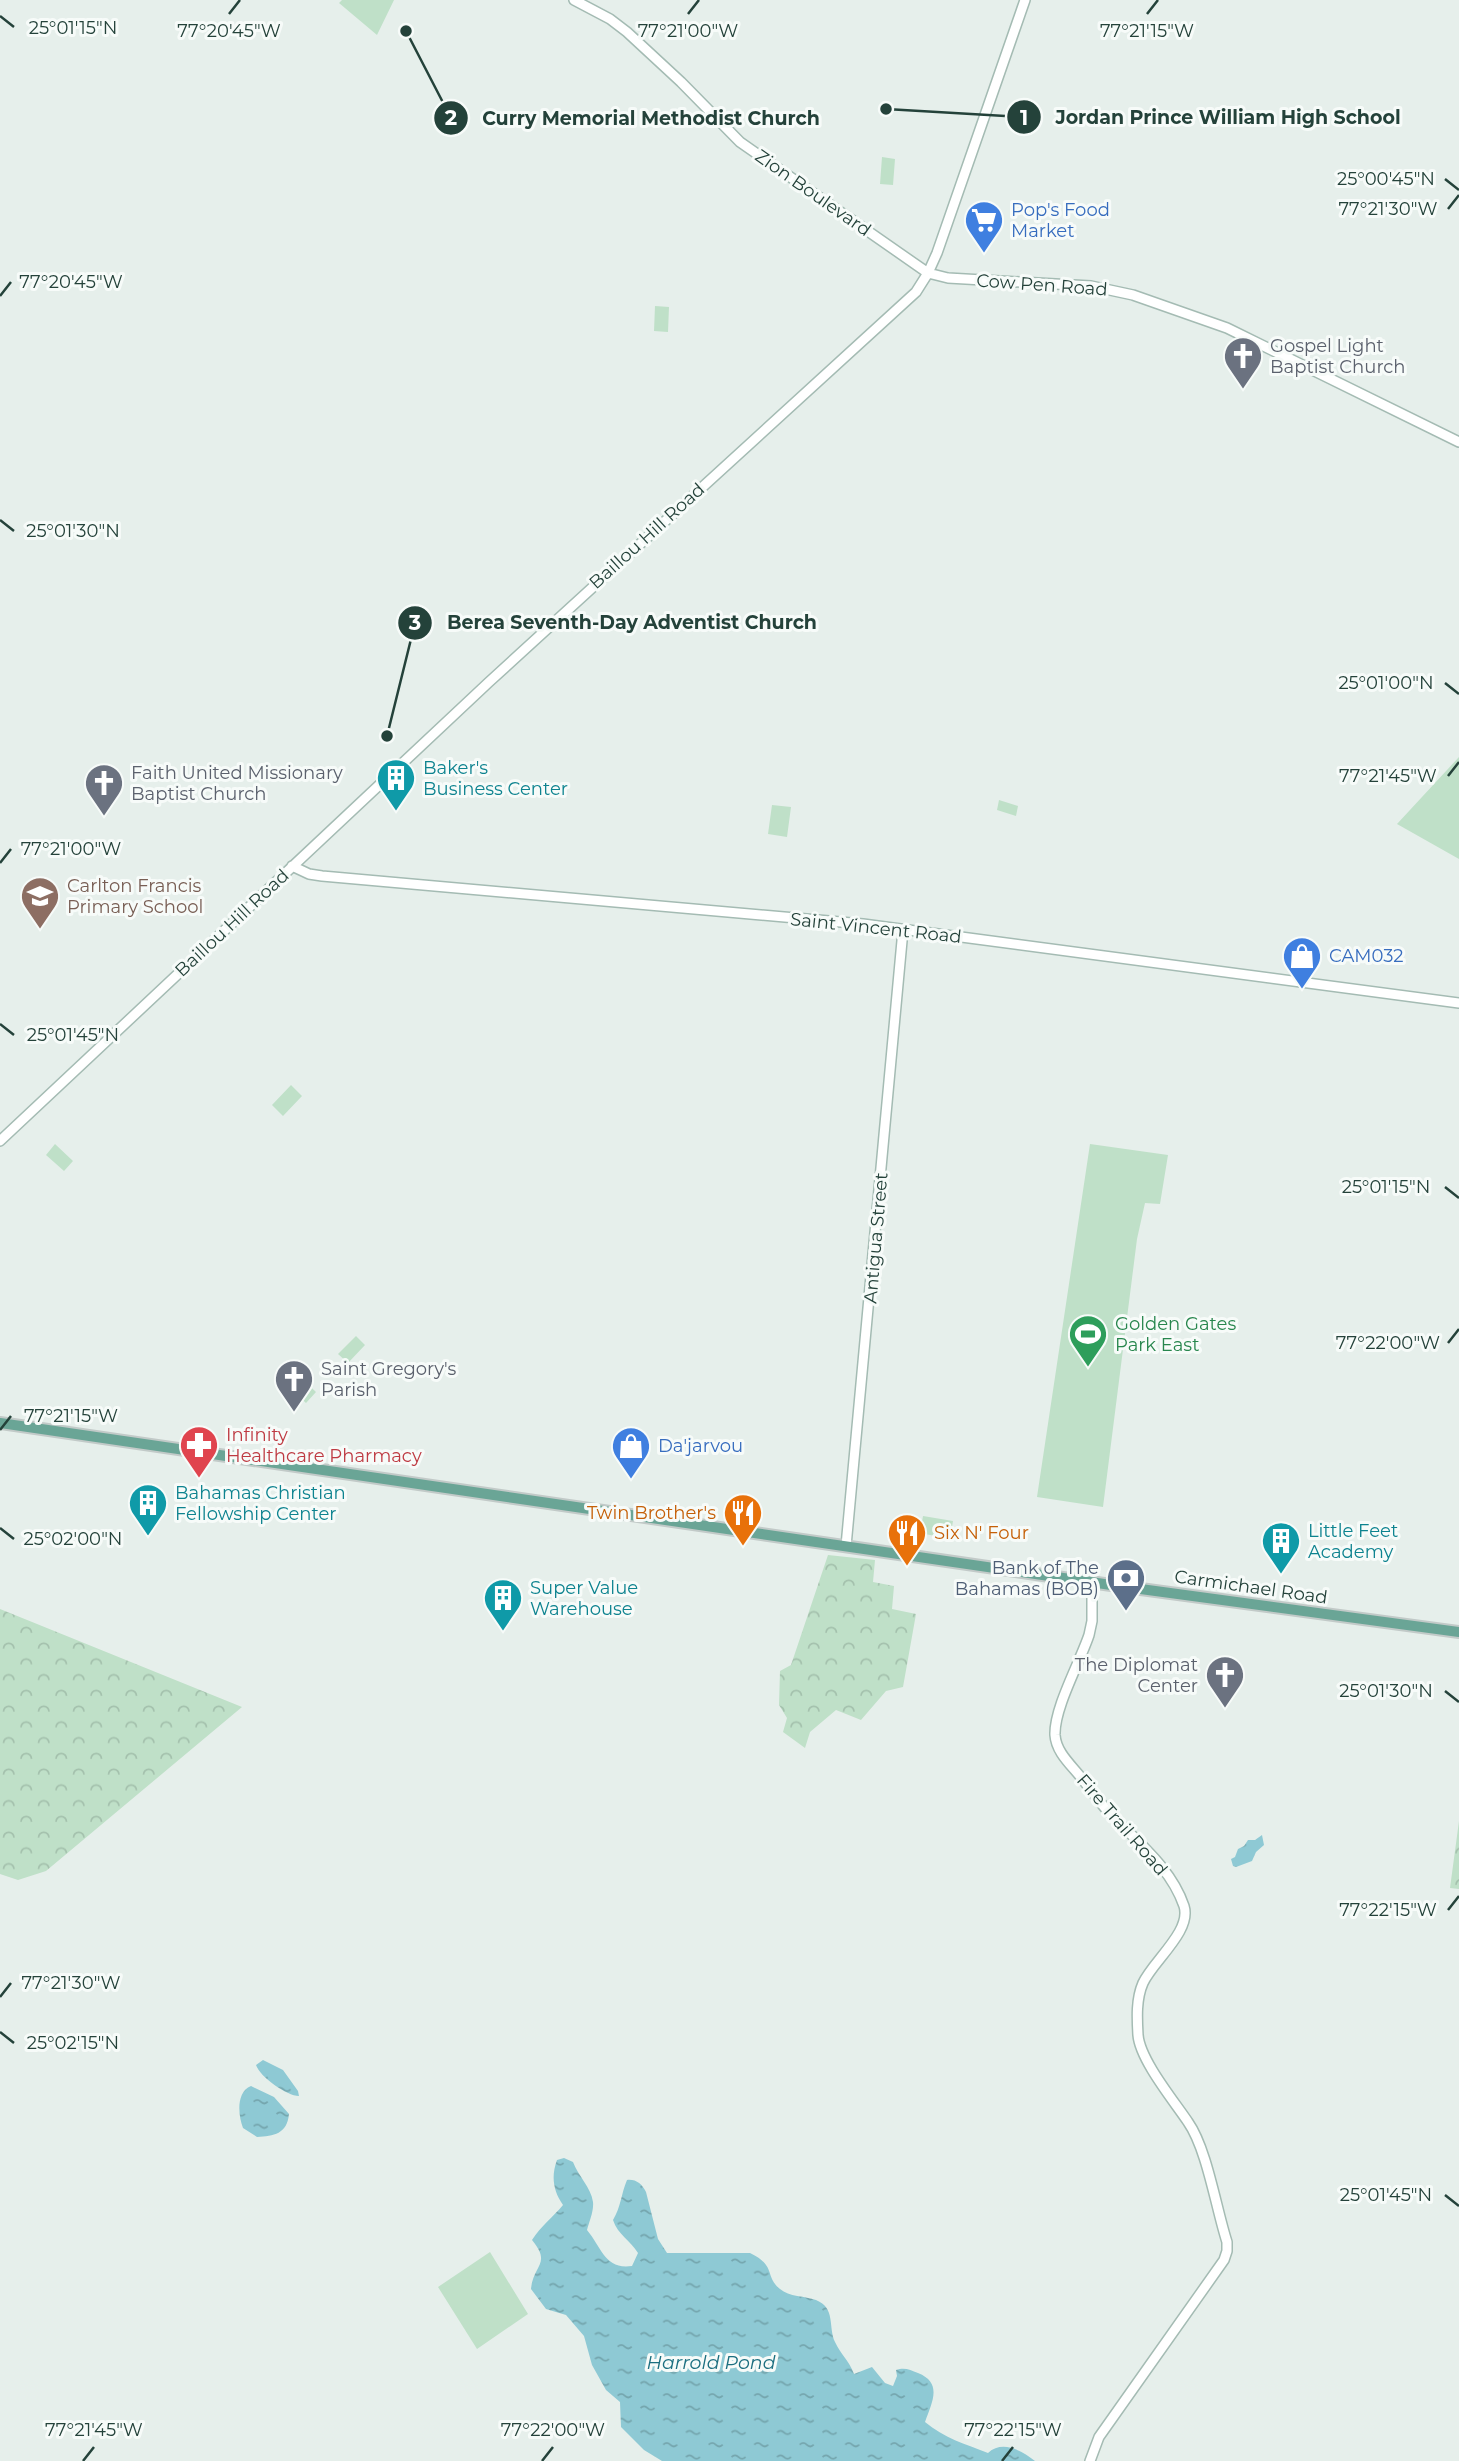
<svg xmlns="http://www.w3.org/2000/svg" width="1459" height="2461" font-family="Montserrat,sans-serif">
  <defs>
    <pattern id="forest-crowns" width="20" height="18" patternUnits="userSpaceOnUse" patternTransform="scale(1.75)"><rect width="20" height="18" fill="#bfe0c8"/><path d="M2 6a3 3 0 1 1 6 0M12 15a3 3 0 1 1 6 0" fill="none" stroke="#a4c1ad"/></pattern>
    <pattern id="water-ripples" width="26" height="14" patternUnits="userSpaceOnUse" patternTransform="scale(1.75)"><rect width="26" height="14" fill="#8ec9d4"/><path d="M2 4q2-2 4 0t4 0M15 11q2-2 4 0t4 0" fill="none" stroke="#74a5ad"/></pattern>
  </defs>
  <rect width="100%" height="100%" fill="#e6efeb"/>
  <!-- forest -->
  <path fill="url(#forest-crowns)" d="M828,1555L875,1560L873,1582L894,1586L892,1609L916,1614L903,1687L886,1691L861,1720L836,1710L810,1732L805,1748L783,1732L787,1718L779,1705L780,1671L791,1665Z
    M0,1609L242,1707L46,1871L18,1880L0,1874Z
    M1459,1821V1889L1450,1888Z"/>
  <!-- park -->
  <path fill="#bfe0c8" d="M342,0H394L377,35L339,3Z
    M882,157L895,159L893,185L880,184Z
    M655,306L669,307L668,332L654,331Z
    M1459,757V859L1397,824Z
    M999,800L1018,806L1016,816L997,810Z
    M772,805L791,807L787,837L768,834Z
    M291,1085L302,1096L283,1116L272,1105Z
    M55,1144L73,1161L64,1171L46,1155Z
    M1090,1144L1168,1155L1160,1204L1145,1203L1137,1239L1103,1507L1037,1497Z
    M356,1336L365,1345L348,1363L338,1354Z
    M297,1374L316,1392L306,1403L287,1385Z
    M923,1516L953,1521L950,1539L920,1533Z
    M490,2252L528,2314L477,2349L438,2287Z"/>
  <!-- water -->
  <path fill="url(#water-ripples)" d="M1262,1835L1264,1845L1256,1852L1252,1861L1236,1867L1233,1866L1231,1859L1235,1857L1238,1849L1244,1846L1248,1840H1255Z
    M263,2060L283,2070L298,2091L299,2096C287,2096 260,2077 256,2065Z
    M251,2086L274,2097L289,2114C287,2134 274,2136 257,2137L243,2128C238,2115 236,2092 251,2086Z
    M564,2158L573,2162C578,2176 591,2187 593,2202C594,2211 589,2222 587,2230C602,2248 605,2270 632,2266L638,2253C630,2240 618,2235 613,2220C621,2207 621,2194 627,2180C636,2179 642,2184 646,2192L658,2239L667,2253H750C777,2266 764,2276 780,2289C789,2297 805,2296 816,2300C836,2308 828,2327 835,2342C841,2355 849,2360 854,2374L872,2367L885,2383L893,2386L897,2376L896,2370C905,2367 910,2370 918,2373C943,2383 932,2402 925,2422C944,2438 965,2444 988,2453C1002,2440 1021,2450 1035,2461H662L644,2450L621,2427L620,2402L606,2390L592,2365L584,2336L566,2315L546,2309L531,2289C533,2265 552,2264 532,2240C541,2226 553,2217 563,2205C553,2191 551,2176 557,2160Z"/>
  <g fill="none" stroke-linecap="round" stroke-linejoin="round">
    <!-- secondary casing -->
    <g stroke="#a4bbb3" stroke-width="12">
      <path id="secondary" d="M574,0L610,19L627,32L681,82L740,142L928,273L948,278L1091,286L1133,295L1227,328L1459,442
        M292,866L309,874L322,876L863,924L1459,1003
        M0,1141L489,682L916,292L928,273L937,253L1025,0
        M846,1546L903,930
        M1090,2461L1099,2437L1224,2260L1227,2251V2242C1216,2208 1207,2149 1188,2122C1174,2101 1140,2060 1138,2035C1137,2018 1136,1999 1143,1983C1153,1961 1192,1931 1184,1906C1170,1865 1133,1839 1105,1808C1096,1797 1088,1786 1079,1775C1069,1763 1056,1751 1055,1735C1054,1708 1080,1662 1089,1635L1092,1621V1582"/>
    </g>
    <!-- primary casing -->
    <g stroke="#c2cac8" stroke-width="14">
      <path id="primary" d="M0,1423L1111,1585L1459,1632"/>
    </g>
    <!-- secondary -->
    <use href="#secondary" stroke="#fff" stroke-width="9"/>
    <!-- primary -->
    <use href="#primary" stroke="#6aa596" stroke-width="10"/>
  </g>
  <!-- ticks -->
  <path fill="none" stroke="#24423a" stroke-width="2.5" d="M229,14L240,0M688,14L699,0M1147,14L1158,0M0,16L14,27M1445,179L1459,190M1448,209L1459,195M0,296L11,282M0,520L14,531M1445,683L1459,694M1448,776L1459,762M0,863L11,849M0,1024L14,1035M1445,1187L1459,1198M1448,1343L1459,1329M0,1430L11,1416M0,1528L14,1539M1445,1691L1459,1702M1448,1910L1459,1896M0,1997L11,1983M0,2032L14,2043M1445,2195L1459,2206M83,2461L94,2447M542,2461L553,2447M1002,2461L1013,2447"/>
  <!-- icons -->
  <defs>
    <g id="supermarket-pin" transform="scale(2.0125)"><path d="M0 17L-7.5 6A9.5 9.5 0 1 1 7.5 6Z" fill="#3f7fe0" stroke="#f7fbf9"/><path d="M-6-5.5h2.5l.6 2H6L4.5 2H-2.5L-4.4-4H-6ZM-1.5 3.2a1.3 1.3 0 1 0 .1 0ZM3 3.2a1.3 1.3 0 1 0 .1 0Z" fill="#fff"/></g>
    <g id="church-pin" transform="scale(2.0125)"><path d="M0 17L-7.5 6A9.5 9.5 0 1 1 7.5 6Z" fill="#6b7280" stroke="#f7fbf9"/><path d="M-1.2-6h2.4v3.5h3.3v2.4h-3.3V6h-2.4V-.1h-3.3v-2.4h3.3Z" fill="#fff"/></g>
    <g id="building-pin" transform="scale(2.0125)"><path d="M0 17L-7.5 6A9.5 9.5 0 1 1 7.5 6Z" fill="#0f9aa8" stroke="#f7fbf9"/><path d="M-4-6H4V6H1V3H-1V6H-4ZM-2.5-4.3h1.7v1.8h-1.7ZM.8-4.3h1.7v1.8H.8ZM-2.5-1h1.7V.8h-1.7ZM.8-1h1.7V.8H.8Z" fill="#fff"/></g>
    <g id="school-pin" transform="scale(2.0125)"><path d="M0 17L-7.5 6A9.5 9.5 0 1 1 7.5 6Z" fill="#8d6e63" stroke="#f7fbf9"/><path d="M0-5L7-2L0 1L-7-2ZM-4 1L0 2.5L4 1V4Q0 6-4 4Z" fill="#fff"/></g>
    <g id="shop-pin" transform="scale(2.0125)"><path d="M0 17L-7.5 6A9.5 9.5 0 1 1 7.5 6Z" fill="#3f7fe0" stroke="#f7fbf9"/><path d="M-5-2.5h2.3a2.7 3.5 0 0 1 5.4 0H5L5.5 6h-11ZM-1.5-2.5h3a1.5 2.3 0 0 0-3 0Z" fill="#fff"/></g>
    <g id="stadium-pin" transform="scale(2.0125)"><path d="M0 17L-7.5 6A9.5 9.5 0 1 1 7.5 6Z" fill="#2e9e5b" stroke="#f7fbf9"/><path d="M0-5a6.5 5 0 1 0 0 10a6.5 5 0 1 0 0-10ZM-3.5-1.8h7v3.6h-7Z" fill="#fff"/></g>
    <g id="pharmacy-pin" transform="scale(2.0125)"><path d="M0 17L-7.5 6A9.5 9.5 0 1 1 7.5 6Z" fill="#e0444e" stroke="#f7fbf9"/><path d="M-2-6h4v4h4v4h-4v4h-4v-4h-4v-4h4Z" fill="#fff"/></g>
    <g id="restaurant-pin" transform="scale(2.0125)"><path d="M0 17L-7.5 6A9.5 9.5 0 1 1 7.5 6Z" fill="#e8710a" stroke="#f7fbf9"/><path d="M-5-6h1v4h1v-4h1v4h1v-4h1v5L-1.5 .5V6h-2V.5L-5-1ZM5-6V6H3V1.5H1.5Q1.5-4 5-6Z" fill="#fff"/></g>
    <g id="bank-pin" transform="scale(2.0125)"><path d="M0 17L-7.5 6A9.5 9.5 0 1 1 7.5 6Z" fill="#5c6f8a" stroke="#f7fbf9"/><path d="M-6-4H6V4H-6ZM0-2.3a2.3 2.3 0 1 0 0 4.6a2.3 2.3 0 1 0 0-4.6Z" fill="#fff"/></g>
  </defs>
  <g fill-rule="evenodd">
    <use href="#supermarket-pin" x="984" y="220"/>
    <use href="#church-pin" x="1243" y="356"/>
    <use href="#building-pin" x="396" y="778"/>
    <use href="#church-pin" x="104" y="783"/>
    <use href="#school-pin" x="40" y="896"/>
    <use href="#shop-pin" x="1302" y="956"/>
    <use href="#stadium-pin" x="1088" y="1334"/>
    <use href="#church-pin" x="294" y="1379"/>
    <use href="#pharmacy-pin" x="199" y="1445"/>
    <use href="#shop-pin" x="631" y="1446"/>
    <use href="#building-pin" x="148" y="1503"/>
    <use href="#restaurant-pin" x="743" y="1513"/>
    <use href="#restaurant-pin" x="907" y="1533"/>
    <use href="#building-pin" x="1281" y="1541"/>
    <use href="#bank-pin" x="1126" y="1578"/>
    <use href="#building-pin" x="503" y="1598"/>
    <use href="#church-pin" x="1225" y="1675"/>
  </g>
  <g text-anchor="middle" dominant-baseline="central" stroke-width="6" stroke-linejoin="round" paint-order="stroke">
    <!-- street labels -->
    <g font-size="18" fill="#24423a" stroke="#f7fbf9">
      <text transform="translate(813 193) rotate(35)">Zion Boulevard</text>
      <text transform="translate(1042 285) rotate(4)">Cow Pen Road</text>
      <text transform="translate(647 536) rotate(-42)">Baillou Hill Road</text>
      <text transform="translate(232 923) rotate(-43)">Baillou Hill Road</text>
      <text transform="translate(876 928) rotate(6)">Saint Vincent Road</text>
      <text transform="translate(876 1238) rotate(-85)">Antigua Street</text>
      <text transform="translate(1251 1587) rotate(8)">Carmichael Road</text>
      <text transform="translate(1122 1825) rotate(49)">Fire Trail Road</text>
    </g>
    <!-- shop labels -->
    <g font-size="18" fill="#366cbe" stroke="#f7fbf9" text-anchor="start">
      <text x="1011" y="210">Pop's Food<tspan x="1011" dy="21">Market</tspan></text>
      <text x="1329" y="956">CAM032</text>
      <text x="658" y="1446">Da'jarvou</text>
    </g>
    <!-- worship labels -->
    <g font-size="18" fill="#5b616d" stroke="#f7fbf9" text-anchor="start">
      <text x="1270" y="346">Gospel Light<tspan x="1270" dy="21">Baptist Church</tspan></text>
      <text x="131" y="773">Faith United Missionary<tspan x="131" dy="21">Baptist Church</tspan></text>
      <text x="321" y="1369">Saint Gregory's<tspan x="321" dy="21">Parish</tspan></text>
      <text x="1198" y="1665" text-anchor="end">The Diplomat<tspan x="1198" dy="21">Center</tspan></text>
    </g>
    <!-- culture labels -->
    <g font-size="18" fill="#0d838f" stroke="#f7fbf9" text-anchor="start">
      <text x="423" y="768">Baker's<tspan x="423" dy="21">Business Center</tspan></text>
      <text x="175" y="1493">Bahamas Christian<tspan x="175" dy="21">Fellowship Center</tspan></text>
      <text x="1308" y="1531">Little Feet<tspan x="1308" dy="21">Academy</tspan></text>
      <text x="530" y="1588">Super Value<tspan x="530" dy="21">Warehouse</tspan></text>
    </g>
    <!-- education labels -->
    <g font-size="18" fill="#785e54" stroke="#f7fbf9" text-anchor="start">
      <text x="67" y="886">Carlton Francis<tspan x="67" dy="21">Primary School</tspan></text>
    </g>
    <!-- leisure labels -->
    <g font-size="18" fill="#27864d" stroke="#f7fbf9" text-anchor="start">
      <text x="1115" y="1324">Golden Gates<tspan x="1115" dy="21">Park East</tspan></text>
    </g>
    <!-- health labels -->
    <g font-size="18" fill="#be3a42" stroke="#f7fbf9" text-anchor="start">
      <text x="226" y="1435">Infinity<tspan x="226" dy="21">Healthcare Pharmacy</tspan></text>
    </g>
    <!-- food labels -->
    <g font-size="18" fill="#c56008" stroke="#f7fbf9" text-anchor="end">
      <text x="716" y="1513">Twin Brother's</text>
      <text x="934" y="1533" text-anchor="start">Six N' Four</text>
    </g>
    <!-- service labels -->
    <g font-size="18" fill="#4e5e75" stroke="#f7fbf9" text-anchor="end">
      <text x="1099" y="1568">Bank of The<tspan x="1099" dy="21">Bahamas (BOB)</tspan></text>
    </g>
    <!-- water labels -->
    <g font-size="19" font-style="italic" fill="#1c6f80" stroke="#f7fbf9">
      <text x="711" y="2362">Harrold Pond</text>
    </g>
  </g>
  <g font-size="18" text-anchor="middle" fill="#24423a" stroke="#f7fbf9" stroke-width="6" stroke-linejoin="round" paint-order="stroke">
    <text x="73" y="34">25°01'15"N</text>
    <text x="229" y="37">77°20'45"W</text>
    <text x="688" y="37">77°21'00"W</text>
    <text x="1147" y="37">77°21'15"W</text>
    <text x="1386" y="185">25°00'45"N</text>
    <text x="1388" y="215">77°21'30"W</text>
    <text x="71" y="288">77°20'45"W</text>
    <text x="73" y="537">25°01'30"N</text>
    <text x="1386" y="689">25°01'00"N</text>
    <text x="1388" y="782">77°21'45"W</text>
    <text x="71" y="855">77°21'00"W</text>
    <text x="73" y="1041">25°01'45"N</text>
    <text x="1386" y="1193">25°01'15"N</text>
    <text x="1388" y="1349">77°22'00"W</text>
    <text x="71" y="1422">77°21'15"W</text>
    <text x="73" y="1545">25°02'00"N</text>
    <text x="1386" y="1697">25°01'30"N</text>
    <text x="1388" y="1916">77°22'15"W</text>
    <text x="71" y="1989">77°21'30"W</text>
    <text x="73" y="2049">25°02'15"N</text>
    <text x="1386" y="2201">25°01'45"N</text>
    <text x="94" y="2436">77°21'45"W</text>
    <text x="553" y="2436">77°22'00"W</text>
    <text x="1013" y="2436">77°22'15"W</text>
  </g>
  <!-- callouts -->
  <path fill="none" stroke="#24423a" stroke-width="2.5" d="M886 109L1024 117M406 31L451 118M387 736L415 623"/>
  <g fill="#24423a" stroke="#f7fbf9" stroke-width="2.5">
    <circle cx="886" cy="109" r="7"/>
    <circle cx="406" cy="31" r="7"/>
    <circle cx="387" cy="736" r="7"/>
    <circle cx="1024" cy="117" r="18"/>
    <circle cx="451" cy="118" r="18"/>
    <circle cx="415" cy="623" r="18"/>
  </g>
  <g font-size="21" text-anchor="middle" font-weight="bold" fill="#fff">
    <text x="1024" y="125">1</text>
    <text x="451" y="125">2</text>
    <text x="415" y="630">3</text>
  </g>
  <g font-size="19" text-anchor="middle" font-weight="bold" fill="#24423a" stroke="#f7fbf9" stroke-width="6" stroke-linejoin="round" paint-order="stroke">
    <text x="1228" y="124">Jordan Prince William High School</text>
    <text x="651" y="125">Curry Memorial Methodist Church</text>
    <text x="632" y="629">Berea Seventh-Day Adventist Church</text>
  </g>
</svg>
